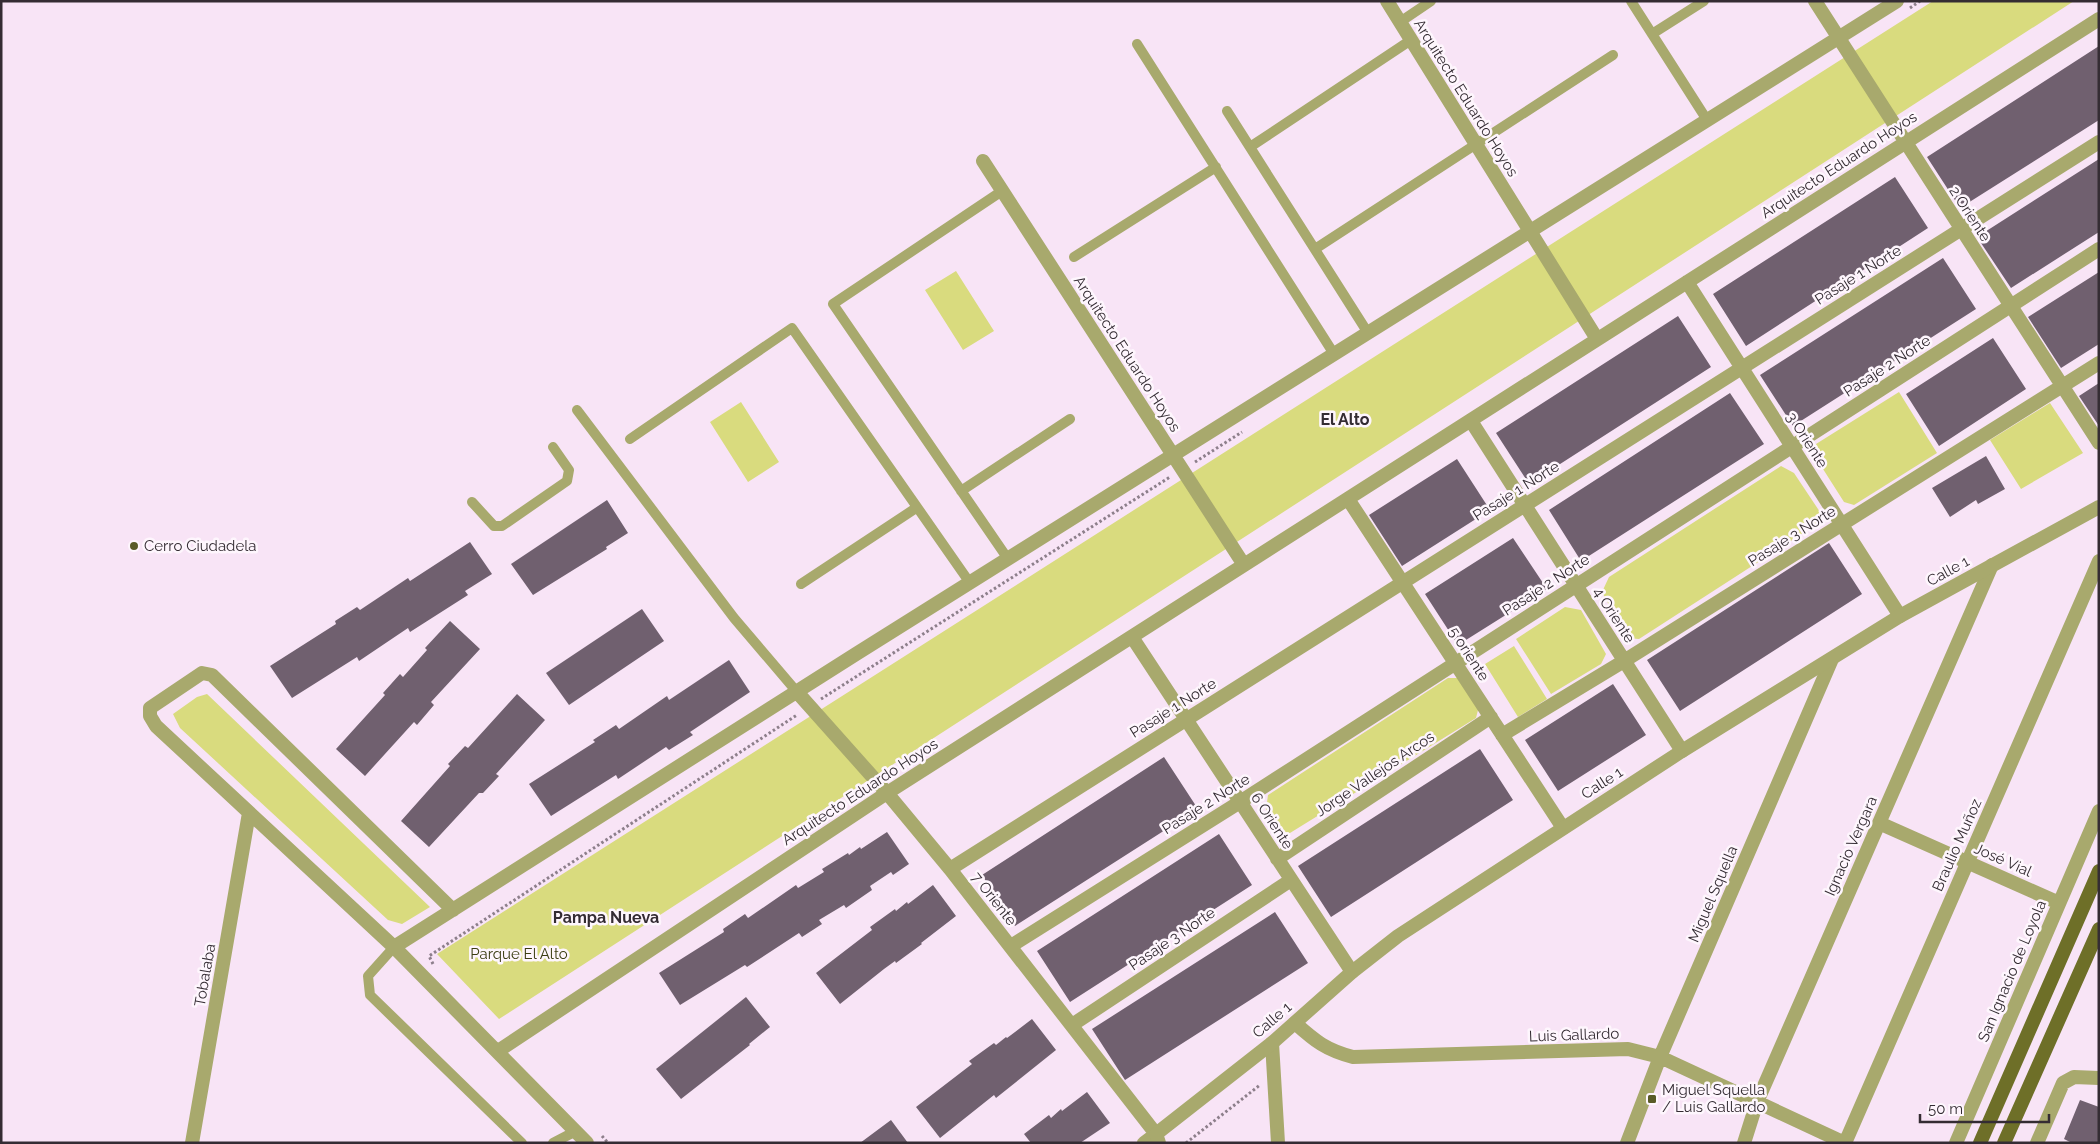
<svg xmlns="http://www.w3.org/2000/svg" width="2100" height="1144" font-family="Raleway,sans-serif">
  <rect width="100%" height="100%" fill="#f8e4f6"/>
  <!-- green -->
  <path fill="#d9db7e" d="M1933,1H2074L499,1019L437,954Z
    M956,271L994,331L963,350L925,290Z
    M1899,392L1937,453L1854,505L1844,502L1816,458V444Z
    M741,402L779,462L748,482L710,422Z
    M2050,403L2083,453L2021,489L1990,440Z
    M1781,466L1794,473L1820,512L1817,524L1639,639L1627,638L1602,592L1609,577Z
    M1565,607L1581,610L1606,654L1601,664L1551,694L1516,639Z
    M1514,646L1547,699L1518,717L1485,664Z
    M1448,678H1458L1479,706L1476,718L1290,833L1281,831L1266,810L1268,795Z
    M207,694L430,907L402,924L388,920L180,728L173,714L197,697Z"/>
  <!-- building -->
  <path fill="#70606f" d="M2099,46V120L1960,208L1927,157Z
    M2099,159V232L2011,288L1977,237Z
    M1895,177L1928,228L1746,346L1713,294Z
    M1943,258L1976,309L1793,426L1760,375Z
    M2099,272V344L2061,368L2028,317Z
    M1678,316L1711,367L1529,484L1496,433Z
    M1993,338L2026,389L1939,446L1906,394Z
    M2099,383V426L2079,396Z
    M1730,393L1764,444L1581,561L1549,510Z
    M1986,456L2005,489L1978,504L1976,500L1950,517L1932,488Z
    M1457,459L1490,510L1402,566L1369,515Z
    M607,500L628,533L606,547L607,549L533,595L511,564Z
    M1513,538L1547,589L1458,645L1425,594Z
    M470,542L492,574L465,591L468,595L410,632L408,628L359,661L357,657L292,698L270,666L336,624L335,621L357,607L360,610L408,578L410,581Z
    M1829,543L1862,594L1680,711L1647,660Z
    M642,609L664,641L569,705L546,673Z
    M450,621L480,649L431,702L434,705L417,725L414,722L365,776L336,749L385,695L383,693L400,674L403,677L427,650L425,648Z
    M729,660L750,692L690,732L693,735L669,750L666,747L618,779L616,775L551,816L529,784L595,742L593,740L616,725L619,729L667,696L669,700Z
    M1613,684L1646,735L1558,791L1525,740Z
    M517,694L545,720L496,774L499,776L483,793H479L429,847L401,821L450,766L448,764L465,746L468,748Z
    M1480,749L1513,800L1331,917L1298,866Z
    M1164,757L1198,809L1015,926L982,875Z
    M887,832L909,864L893,875L891,872L870,886L872,890L846,908L844,905L819,920L822,924L802,937L799,933L747,967L745,965L680,1005L659,973L724,932L723,929L745,914L748,918L796,885L798,888L824,872L822,869L848,853L849,855L860,847L861,849Z
    M1219,834L1252,885L1070,1002L1037,951Z
    M933,885L956,916L921,943L922,944L896,963L895,961L884,969L840,1004L816,973L872,930L870,927L895,909L896,911L907,902L908,904Z
    M1275,912L1308,963L1125,1080L1092,1029Z
    M746,997L770,1027L749,1044L750,1045L681,1099L656,1069Z
    M1032,1019L1056,1050L996,1098L994,1095L940,1138L916,1107L972,1064L969,1061L994,1043L996,1045L1006,1037L1007,1038Z
    M1087,1092L1110,1123L1080,1143H1031L1024,1134L1049,1115L1051,1118L1061,1109L1062,1111Z
    M2080,1100L2099,1107V1143H2072L2064,1139Z
    M891,1120L908,1143H860Z"/>
  <g fill="none" stroke-linecap="round" stroke-linejoin="round">
    <!-- path -->
    <path stroke="#8d7f8b" stroke-width="3" stroke-dasharray="2.5 2.5" stroke-linecap="butt" d="M1910,8L1920,1
      M1195,462L1242,432
      M821,699L1170,477
      M433,964L429,956L797,715
      M602,1136L608,1143
      M1186,1143L1260,1085"/>
    <!-- service -->
    <path stroke="#a8a96d" stroke-width="10" d="M1631,1L1707,120
      M1400,22L1431,1
      M1652,34L1704,1
      M1137,44L1334,354
      M1227,111L1368,333
      M1250,147L1411,40
      M1002,191L833,304L1008,559
      M1315,249L1613,55
      M1074,257L1216,167
      M577,410L734,618L797,692
      M630,439L792,328L970,583
      M961,491L1070,419
      M472,502L494,526H502L567,481L569,470L553,447
      M801,584L916,508
      M394,947L368,976L370,995L522,1143
      M553,1143L576,1131"/>
    <!-- minor -->
    <path stroke="#a8a96d" stroke-width="14" d="M1387,1L1597,339
      M1815,1L2099,443
      M983,161L1244,565
      M1687,282L1900,616
      M1471,421L1682,751
      M1348,499L1563,828
      M1132,637L1352,972
      M797,692L887,793L950,869L1156,1134L1144,1143
      M1502,735L1624,661L2099,363
      M1879,823L2059,903
      M1277,859L1491,717
      M950,869L2099,142
      M453,910L212,675L202,673L150,708V716L156,726L394,947L587,1143
      M1011,946L1240,802L2099,249
      M394,947L856,654L1897,1
      M1295,1023C1315,1041 1326,1050 1353,1057L1628,1049L1660,1057L1845,1143
      M1072,1025L1291,880
      M1272,1043L1278,1143
      M498,1051L887,793L2099,19
      M192,1143L249,813
      M1627,1143L1660,1057L1832,659
      M1744,1143L1757,1102L1992,565
      M1845,1143L2099,561
      M1956,1143L2099,811
      M2037,1143L2063,1083L2074,1077L2099,1078"/>
    <!-- tertiary -->
    <path stroke="#a8a96d" stroke-width="14" d="M1159,1143L1156,1134L1272,1043L1352,972L1398,936L1682,751L1900,616L2099,507"/>
    <!-- primary -->
    <path stroke="#6e6f28" stroke-width="14" d="M1980,1143L2099,871
      M2004,1143L2099,929"/>
  </g>
  <!-- markers -->
  <g fill="#595a27" stroke="#fef6fd" stroke-width="2">
    <circle cx="134" cy="546" r="5"/>
    <rect x="1647" y="1094" width="10" height="10" rx="2.5"/>
  </g>
  <g text-anchor="middle" dominant-baseline="central" stroke-width="5" stroke-linejoin="round" paint-order="stroke">
    <!-- street labels -->
    <g font-size="15" fill="#342c33" stroke="#fef6fd">
      <text transform="translate(1466 98) rotate(58)">Arquitecto Eduardo Hoyos</text>
      <text transform="translate(1839 165) rotate(-33)">Arquitecto Eduardo Hoyos</text>
      <text transform="translate(1970 214) rotate(57)">2 Oriente</text>
      <text transform="translate(1858 275) rotate(-32)">Pasaje 1 Norte</text>
      <text transform="translate(1127 354) rotate(57)">Arquitecto Eduardo Hoyos</text>
      <text transform="translate(1887 366) rotate(-33)">Pasaje 2 Norte</text>
      <text transform="translate(1807 440) rotate(57)">3 Oriente</text>
      <text transform="translate(1516 491) rotate(-32)">Pasaje 1 Norte</text>
      <text transform="translate(1792 536) rotate(-32)">Pasaje 3 Norte</text>
      <text transform="translate(1948 571) rotate(-29)">Calle 1</text>
      <text transform="translate(1546 585) rotate(-33)">Pasaje 2 Norte</text>
      <text transform="translate(1614 615) rotate(57)">4 Oriente</text>
      <text transform="translate(1469 654) rotate(57)">5 oriente</text>
      <text transform="translate(1173 708) rotate(-32)">Pasaje 1 Norte</text>
      <text transform="translate(1375 774) rotate(-34)">Jorge Vallejos Arcos</text>
      <text transform="translate(1602 783) rotate(-33)">Calle 1</text>
      <text transform="translate(860 792) rotate(-33)">Arquitecto Eduardo Hoyos</text>
      <text transform="translate(1206 804) rotate(-32)">Pasaje 2 Norte</text>
      <text transform="translate(1272 821) rotate(57)">6 Oriente</text>
      <text transform="translate(1957 845) rotate(-66)">Braulio Muñoz</text>
      <text transform="translate(1851 846) rotate(-66)">Ignacio Vergara</text>
      <text transform="translate(2003 860) rotate(24)">José Vial</text>
      <text transform="translate(1713 894) rotate(-67)">Miguel Squella</text>
      <text transform="translate(994 899) rotate(52)">7 Oriente</text>
      <text transform="translate(1172 939) rotate(-34)">Pasaje 3 Norte</text>
      <text transform="translate(2012 971) rotate(-67)">San Ignacio de Loyola</text>
      <text transform="translate(205 975) rotate(-80)">Tobalaba</text>
      <text transform="translate(1272 1020) rotate(-41)">Calle 1</text>
      <text transform="translate(1574 1035) rotate(-2)">Luis Gallardo</text>
    </g>
    <!-- poi labels -->
    <g font-size="15" fill="#342c33" stroke="#fef6fd" text-anchor="start">
      <text x="144" y="546">Cerro Ciudadela</text>
      <text x="1662" y="1090">Miguel Squella<tspan x="1662" dy="17">/ Luis Gallardo</tspan></text>
    </g>
    <!-- park labels -->
    <g font-size="15" fill="#3c3d13" stroke="#fef6fd">
      <text x="519" y="954">Parque El Alto</text>
    </g>
    <!-- neighbourhood labels -->
    <g font-size="16" font-weight="bold" fill="#342c33" stroke="#fef6fd">
      <text x="1345" y="419">El Alto</text>
      <text x="606" y="917">Pampa Nueva</text>
    </g>
  </g>
  <!-- border -->
  <rect width="2100" height="1144" fill="none" stroke="#342c33" stroke-width="5"/>
  <!-- scale -->
  <path d="M1920 1114v8h129v-8" fill="none" stroke="#342c33" stroke-width="2.5"/>
  <text x="1928" y="1114" font-size="15" fill="#342c33" stroke="#fef6fd" stroke-width="4" paint-order="stroke">50 m</text>
</svg>
